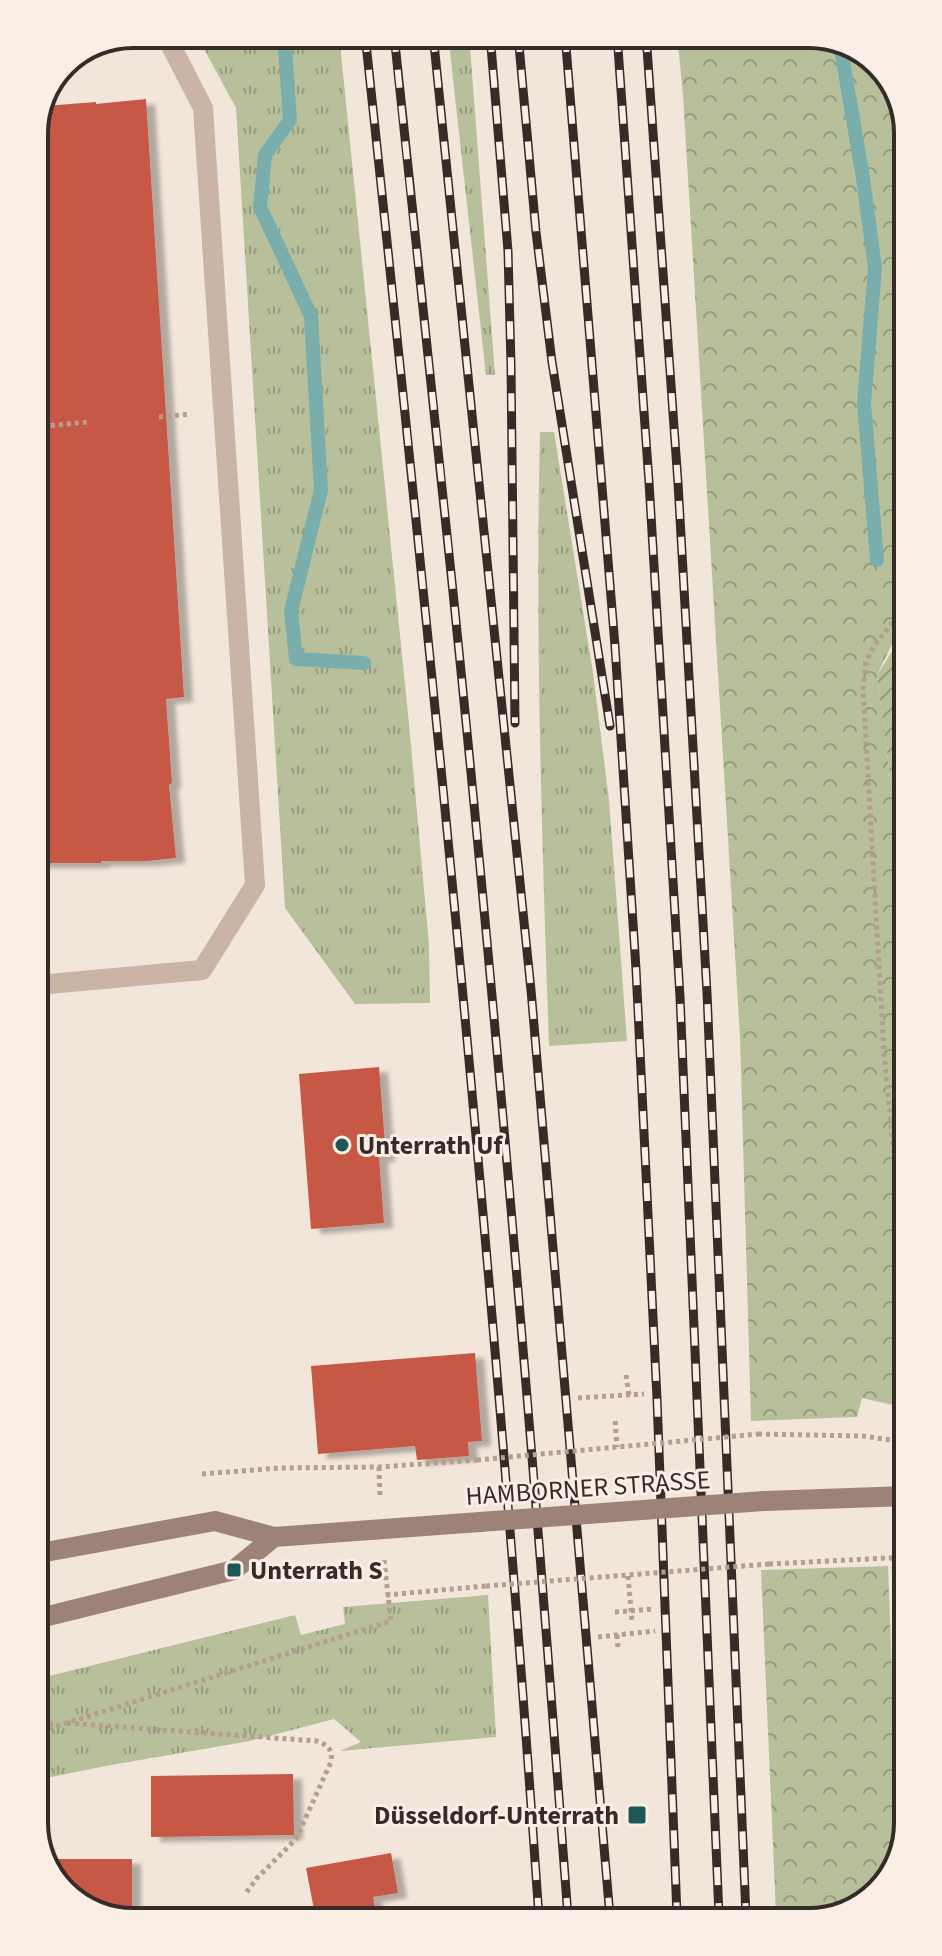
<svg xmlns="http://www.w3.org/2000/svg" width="942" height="1956" font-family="'Source Sans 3',sans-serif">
  <defs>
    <pattern id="grass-tufts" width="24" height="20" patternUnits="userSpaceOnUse" patternTransform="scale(2)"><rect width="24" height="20" fill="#b7c09a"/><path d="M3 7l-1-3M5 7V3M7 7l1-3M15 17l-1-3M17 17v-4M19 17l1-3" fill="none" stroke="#969c7e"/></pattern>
    <pattern id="forest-crowns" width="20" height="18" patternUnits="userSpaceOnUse" patternTransform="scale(2)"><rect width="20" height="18" fill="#b7c09a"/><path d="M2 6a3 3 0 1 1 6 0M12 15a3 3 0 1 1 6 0" fill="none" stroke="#969c7e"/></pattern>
    <pattern id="garden-furrows" width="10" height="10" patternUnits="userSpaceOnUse" patternTransform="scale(2)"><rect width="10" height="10" fill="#b7c09a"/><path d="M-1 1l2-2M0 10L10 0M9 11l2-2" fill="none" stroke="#969c7e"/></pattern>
    <filter id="shadow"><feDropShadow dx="9" dy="5" stdDeviation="2" flood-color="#0004"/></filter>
  </defs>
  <rect width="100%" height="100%" fill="#f2e5da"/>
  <!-- grass -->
  <path fill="url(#grass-tufts)" d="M196,34H339L409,724L429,945L430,1003L355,1004L285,908L236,108Z
    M448,34H469L495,375H486Z
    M540,432H554L593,673L609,800L627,1041L549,1046C542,841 535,637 540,432Z
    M488,1595L496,1737L340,1751L361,1742L334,1719L250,1741L111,1765L41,1779V1678L295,1615L301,1635L345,1624L343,1607Z"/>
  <!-- forest -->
  <path fill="url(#forest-crowns)" d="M677,34H816L869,54L901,95L903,622L877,675L895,815L904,852L906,1408L862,1398L857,1417L751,1421L740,1037L683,95Z
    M888,1566L895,1754L900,1848L891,1879L847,1915H776L761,1570Z"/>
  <!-- garden -->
  <path fill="url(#garden-furrows)" d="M903,634L904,851L895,815L877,675Z"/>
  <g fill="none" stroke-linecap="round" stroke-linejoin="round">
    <!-- stream -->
    <path stroke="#79aeac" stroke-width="14" d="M284,34L290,120L265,155L260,207L311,316L321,490L291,611L296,659L364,663
      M840,43L863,178L875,268L864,403L877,560"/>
  </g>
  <!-- building -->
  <path fill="#c65944" filter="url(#shadow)" d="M146,99L184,697L166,699L172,783L169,785L176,858L147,861H101V863H37L36,570L46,571L41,538V496L36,459L34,127L44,106L96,102V104Z
    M379,1067L386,1157H379L384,1223L311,1229L299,1074Z
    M475,1353L482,1441L468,1442L469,1456L417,1460L415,1446L318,1454L311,1366Z
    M293,1774L294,1835L151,1837V1776Z
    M391,1853L398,1893L373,1897L377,1919L316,1920L306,1868Z
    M41,1859H132V1922H126L73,1902Z"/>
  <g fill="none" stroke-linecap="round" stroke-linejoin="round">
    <!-- path -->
    <path stroke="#b59d90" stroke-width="5" stroke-dasharray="4 4" stroke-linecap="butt" d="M159,417L191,414
      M35,427L88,422
      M903,610L874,646L866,662L863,688L884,1053L898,1198L905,1224
      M626,1375L629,1395
      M578,1398L644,1394
      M615,1421L617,1447
      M758,1434L862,1436L906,1442
      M379,1467L380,1498
      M202,1474L279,1468L379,1467L477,1460
      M894,1558L898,1701L907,1829
      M769,1564L907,1557
      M386,1595L486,1586
      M615,1612L654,1609
      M617,1635L618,1648
      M598,1637L655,1631
      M67,1723L317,1741C328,1745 333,1750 331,1762L296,1839L257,1878L246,1893
      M41,1725L53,1724
      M41,1731L391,1621L384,1560"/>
    <!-- service -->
    <path stroke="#c9b4a6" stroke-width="20" d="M38,985L202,970L255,885L203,108L165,34"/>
    <!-- minor -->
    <path stroke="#c9b4a6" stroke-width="20" d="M226,1919V1921"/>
    <!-- secondary -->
    <path stroke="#9d8278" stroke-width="20" d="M764,1501L907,1496
      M40,1553L215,1521L274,1537L480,1522
      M40,1618L234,1570L274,1537"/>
    <!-- rail casing -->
    <g stroke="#362b27" stroke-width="9">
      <path id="rail" d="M365,34C432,661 496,1288 539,1918
        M394,34C413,220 434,406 453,592C498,1033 535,1475 568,1917
        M433,34L531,990L610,1917
        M490,34L508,251L511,365L515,723
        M518,34L536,232L552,362L610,726
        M565,34L615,646L636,969L657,1399L677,1916
        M617,34L649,482L680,997L719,1916
        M646,34L678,483L707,993L746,1916"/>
    </g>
    <!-- rail -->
    <use href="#rail" stroke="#f9efe7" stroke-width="6" stroke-dasharray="18" stroke-linecap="butt"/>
    <!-- path-bridge -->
    <path stroke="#b59d90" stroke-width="5" stroke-dasharray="4 4" stroke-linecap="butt" d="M477,1460L758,1434
      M628,1576L632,1621
      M486,1586L769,1564"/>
    <!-- secondary-bridge -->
    <path stroke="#9d8278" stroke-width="20" d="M480,1522L764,1501"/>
  </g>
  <!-- markers -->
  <g fill="#1d5756" stroke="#f9efe7" stroke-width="3">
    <circle cx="342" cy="1145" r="8"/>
    <rect x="226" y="1562" width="16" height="16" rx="4"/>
    <rect x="627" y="1805" width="20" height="20" rx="4"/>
  </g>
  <g text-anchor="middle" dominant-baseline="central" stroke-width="6" stroke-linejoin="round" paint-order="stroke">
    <!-- poi labels -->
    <g font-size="26" font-weight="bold" fill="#362b27" stroke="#f9efe7" text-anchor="start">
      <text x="358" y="1145">Unterrath Uf</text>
      <text x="250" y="1570">Unterrath S</text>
      <text x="619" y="1815" text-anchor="end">Düsseldorf-Unterrath</text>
    </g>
    <!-- street labels -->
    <g font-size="26" fill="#362b27" stroke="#f9efe7">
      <text transform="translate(588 1488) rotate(-4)">HAMBORNER STRASSE</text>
    </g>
  </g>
  <!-- crop -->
  <path d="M0 0H942V1956H0ZM133 48H809A85 85 0 0 1 894 133V1823A85 85 0 0 1 809 1908H133A85 85 0 0 1 48 1823V133A85 85 0 0 1 133 48Z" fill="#f9efe7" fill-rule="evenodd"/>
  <path fill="none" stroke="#362b27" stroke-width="4" d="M133 48H809A85 85 0 0 1 894 133V1823A85 85 0 0 1 809 1908H133A85 85 0 0 1 48 1823V133A85 85 0 0 1 133 48Z"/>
</svg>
